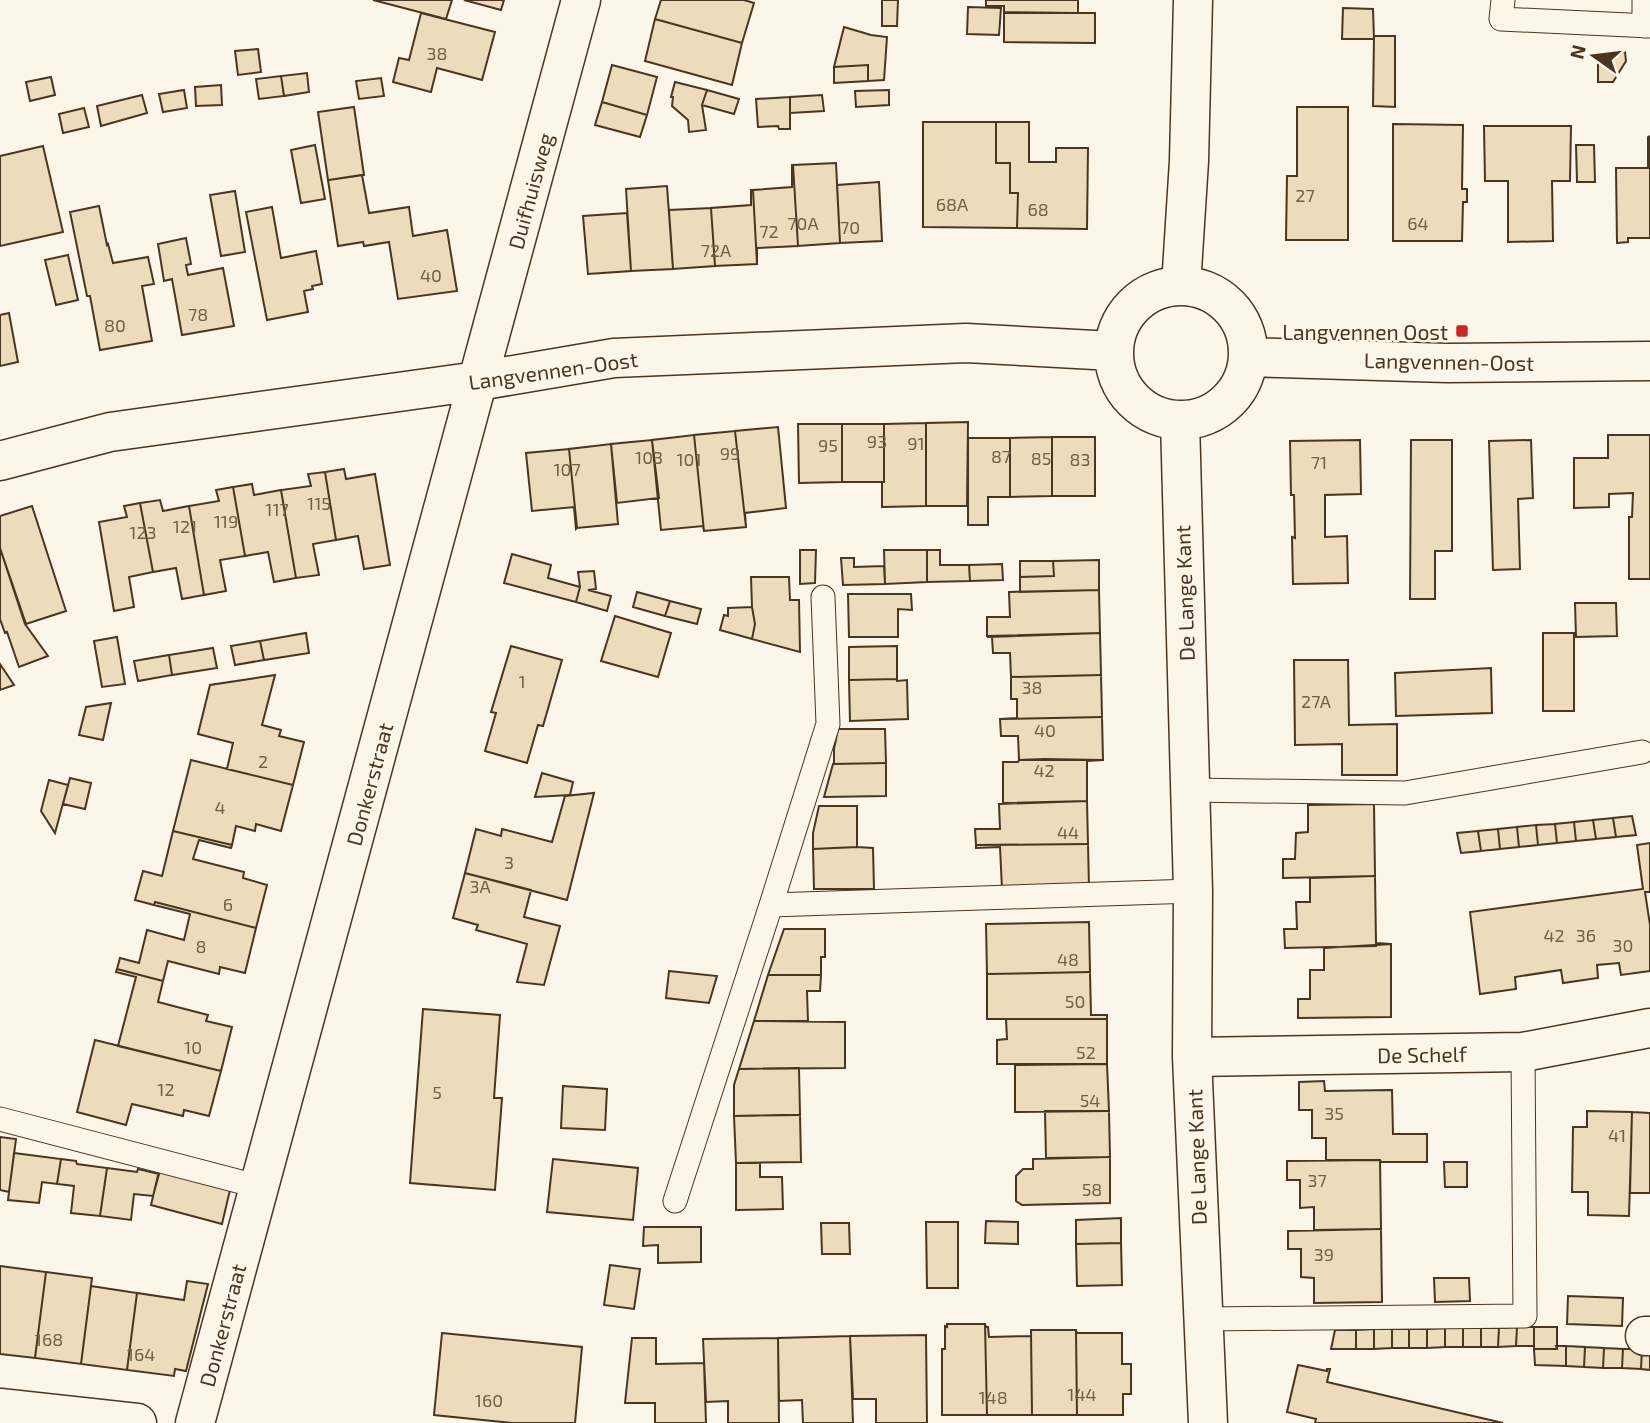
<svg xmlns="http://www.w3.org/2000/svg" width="1650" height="1423" font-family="'Exo 2',sans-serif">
  <rect width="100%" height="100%" fill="#fbf6e9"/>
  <!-- building -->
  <path fill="#ecdcbc" stroke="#4a3520" stroke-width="2" d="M373,0H452L446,19Z
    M464,0H504L501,10Z
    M661,0H744L754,3L742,43L655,19Z
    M882,0H898L897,26H882Z
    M986,0H1078V13L1004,12V6H986Z
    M968,7L1001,8L999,35L967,34Z
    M1343,8L1373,9L1374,39H1342Z
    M421,13L495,32L482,80L437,68L431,92L393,82L399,58L409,60Z
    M1004,13H1095V43L1004,42Z
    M655,19L742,43L732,85L645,61Z
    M844,27L871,35L887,37L884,80L868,81V65L834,67Z
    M1374,36H1395V107L1373,106Z
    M258,49L261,72L238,75L235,51Z
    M1625,52L1626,61L1613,82H1598V53Z
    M612,65L657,77L647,115L602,102Z
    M868,65V81L834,83V67Z
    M307,73L309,92L284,96L281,76Z
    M281,76L284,96L259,99L256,79Z
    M51,77L55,95L30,101L26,82Z
    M381,78L384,96L359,99L356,81Z
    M675,82L707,90L702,105L706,130L689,132L688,120L672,106L673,97H671Z
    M221,85L222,105L196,106L195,87Z
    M184,90L187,108L163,112L159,94Z
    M707,90L739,99L734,114L702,105Z
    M889,90V105L856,107L855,91Z
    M142,95L147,113L101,126L97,106Z
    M822,95L824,111L790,113V97Z
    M790,97V129H779L778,126L758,127L756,99Z
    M602,102L647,115L640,137L595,125Z
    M354,107L364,175L328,180L318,112Z
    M1297,107H1348V240H1286L1287,176H1297Z
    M84,108L89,127L63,133L59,114Z
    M923,122H996V163H1010V193H1018L1017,228L923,227Z
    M996,122H1029V162H1056V148H1088L1087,229L1017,228L1018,193H1010V163H996Z
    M1393,124L1463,125L1462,189H1467V202H1463L1462,241H1393Z
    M1484,126H1571L1570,181H1552L1553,241L1508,242V181H1485Z
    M1650,136V238H1628V242L1617,243L1616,168H1648V137Z
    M315,145L325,199L301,203L291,150Z
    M1576,145H1594L1595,182H1577Z
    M43,146L63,232L0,246V156Z
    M836,163L840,243L798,246L793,165Z
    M792,165H793L798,246L757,248V264L753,190L792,187Z
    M362,175L369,213L409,207L413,236L447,230L457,291L398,299L389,242L364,246L363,242L338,246L328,180Z
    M879,182L882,241L840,243L837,185Z
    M667,186L673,269L631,271L626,189Z
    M751,190H753L757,264L715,266L711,208L751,205Z
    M235,191L245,252L221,256L210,195Z
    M99,206L107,245L108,244L113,263L148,257L154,284L142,286L152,341L100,350L90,296H87L70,212Z
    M272,207L281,258L316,251L322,284L312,286L313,289L304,291L308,312L267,320L246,212Z
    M711,208L715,266L673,269L669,210Z
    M627,213L631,271L588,274L583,216Z
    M186,238L191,264L186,265L188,275L223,268L234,326L182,335L172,279L164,281L158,244Z
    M68,255L78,300L56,305L45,260Z
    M9,313L18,362L0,366V315Z
    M968,422L967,506H926V423Z
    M926,423V506L882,507V482H884V424Z
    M798,424H842V482L799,483Z
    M842,424H884V482H842Z
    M778,427L786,508L745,513L746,527L735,431Z
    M735,431L746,527L704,531L694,435Z
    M694,435L704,531L703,526L661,530L652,440Z
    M1608,435H1650V579H1629V517H1632L1633,493L1609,494V507L1574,508V458H1608Z
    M1052,437V496L1010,497V438Z
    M1052,437H1095V496H1052Z
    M968,438H1010V497H988V525H968Z
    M652,440L659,498L617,503L611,444Z
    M1360,440L1361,494L1325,495V537L1347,536L1348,583L1293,584L1292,537L1295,538L1294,495H1291L1290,441Z
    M1411,440H1452V551H1435V599H1410Z
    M1531,440L1533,498L1518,499L1520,569L1493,570L1489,441Z
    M611,444L618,524L577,528L569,449Z
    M569,449L577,528L576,529L574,507L532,511L526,453Z
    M344,469L346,479L375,474L390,565L364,569L358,536L336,540L325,472Z
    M325,472L336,540L313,544L319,575L296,578L281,490L311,486L308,474Z
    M252,484L254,495L281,490L296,578L274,582L268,552L245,556L233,487Z
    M233,487L245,556L220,560L226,591L204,595L189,506L219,501L216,490Z
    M160,500L163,511L189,506L204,595L182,599L176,568L153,572L140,503Z
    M140,503L153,572L129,577L134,607L114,611L99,522L127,517L124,506Z
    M32,506L66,611L26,624L0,548V516Z
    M0,548L25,624L48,656L19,667L7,632L5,633L0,619Z
    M800,550H816L815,583L800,584Z
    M884,550H927V582L885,584Z
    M927,550H940V565H969L970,581L927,582Z
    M512,554L551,565L548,578L580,587L576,602L504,583Z
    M841,558H854V567L884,566L885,584L843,585Z
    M1099,560V590L1020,592V577L1054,576L1053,561Z
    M1020,561H1053L1054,576L1020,577Z
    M1002,564L1003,580L970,581L969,565Z
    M594,571L596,589L588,590L611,596L607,611L576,602L580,587L578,572Z
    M751,577H789L790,600H799L800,652L752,639L755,624L752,607Z
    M1099,590L1100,633L987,636V617H1010L1009,592Z
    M637,592L670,601L665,616L633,607Z
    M848,594H911L912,610L898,609V637H849Z
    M670,601L701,609L697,624L665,616Z
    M1575,603H1616L1617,636L1576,637Z
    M752,607L755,624L752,639L720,630L724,615L728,616V608Z
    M615,616L671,633L658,677L601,661Z
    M306,633L309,653L264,660L260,641Z
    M1100,633L1101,675L1011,677L1010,653H993L992,637H987Z
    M1543,633H1574V711H1543Z
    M117,637L125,684L102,687L94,641Z
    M260,641L264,660L235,665L231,646Z
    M511,646L562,660L543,726L538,725L527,763L485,751L496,713L491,712Z
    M897,646V679L849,680V647Z
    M213,648L217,668L172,675L169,655Z
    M169,655L172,675L138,681L134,661Z
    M1294,660H1348L1349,725L1397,724V775H1342V744L1295,745Z
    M0,664L14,685L0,690Z
    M1491,668L1492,713L1396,716L1395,673Z
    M275,675L262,725L281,730L279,736L304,742L293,785L227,769L233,743L198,734L210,685Z
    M1101,675L1102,717L1000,719L1017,718V699H1011V677Z
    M897,679V681L907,680L908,719L850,721L849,680Z
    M111,703L103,740L79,735L86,707Z
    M1102,717L1103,760H1019L1018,736H1001L1000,719Z
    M838,729H885L886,763L834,764V749Z
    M1044,759L1103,760L1087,761V801L1003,803V762H1018L1019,760Z
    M191,760L293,785L281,831L256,824L255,831L236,826L232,845L173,831Z
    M886,763V796L824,797L833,764Z
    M542,773L573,782L570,795L535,797Z
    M70,778L91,783L85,809L63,804Z
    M49,780L68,785L55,833L41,811Z
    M594,793L567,900L465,873L476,829L501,836L502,829L552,842L565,796Z
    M1087,801L1088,844L976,845L975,829H1000L999,804Z
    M1374,804L1375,876L1283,878V859H1295L1296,833L1308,832V805Z
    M819,806H857V847L813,849V833Z
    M1632,816L1636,835L1616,837L1613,818Z
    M1613,818L1616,837L1596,839L1593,820Z
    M1593,820L1596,839L1576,841L1574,822Z
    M1574,822L1576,841L1557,843L1555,824Z
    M1555,824L1557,843L1538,845L1536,825Z
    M1536,825L1538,845L1519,847L1517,827Z
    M1517,827L1519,847L1500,849L1498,829Z
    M1498,829L1500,849L1481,851L1478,831Z
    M173,831L232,845L231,848L199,840L193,859L244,872L243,878L267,885L256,928L155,902L154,905L135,900L143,871L162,876Z
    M1478,831L1481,851L1461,853L1457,833Z
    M1650,843V892H1645L1650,925V971L1621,975L1619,963L1597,965L1598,978L1563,983L1561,970L1515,977L1516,989L1480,994L1470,912L1643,889L1637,845Z
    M1088,844L1089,887L1002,889L1000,847L976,848V845Z
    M857,847L873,848L874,889H814L813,849Z
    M465,873L531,890L524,917L560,926L544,985L517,982L527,944L476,930L478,925L453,918Z
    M1375,876L1376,943L1391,944L1376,945V946L1285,948L1284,929H1297L1296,902H1310V878Z
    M155,902L256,928L245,973L220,967L219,974L168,961L163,981L117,969L120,958L139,963L147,930L184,940L190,914L154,905Z
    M1089,922L1090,972L987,974L986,924Z
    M784,929H825V957H821V975H768Z
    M1391,944V1017L1298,1018V999H1310V970H1324V948Z
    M117,969L163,981L158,1002L208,1015L206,1021L232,1027L221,1071L118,1046L136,977L116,972Z
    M669,971L717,976L709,1003L666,998Z
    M1090,972L1091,1015H1107V1019H987V974Z
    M768,975H821L820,991H807L808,1021H754Z
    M423,1009L500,1015L494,1098H502L495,1190L410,1183Z
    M1006,1019H1107V1064H997V1040L1007,1039Z
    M754,1021L845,1022V1068L739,1069Z
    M95,1040L221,1071L209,1116L184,1110L183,1116L132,1104L126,1125L77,1112Z
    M1107,1064L1109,1111L1015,1112V1065Z
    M799,1068L800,1115L734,1116V1085L739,1069Z
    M1324,1081L1325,1091L1392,1090L1393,1134H1427V1162H1381L1380,1160H1326V1138H1312V1110H1299V1082Z
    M563,1086L607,1089L605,1130L561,1128Z
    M1045,1111H1109L1110,1157L1046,1158Z
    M1587,1111L1632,1112L1629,1216L1588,1215V1192H1572L1573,1127H1587Z
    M1632,1112L1650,1113V1193H1630Z
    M781,1115H800L801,1162L736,1163L734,1116Z
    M0,1137L16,1139L9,1192L0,1190Z
    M14,1153L61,1159L57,1184L42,1182L39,1203L8,1200Z
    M1110,1157V1203L1022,1205L1016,1201V1176L1023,1169H1033V1159Z
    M61,1159L76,1161L77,1164L107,1168L100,1216L71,1213L74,1186L57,1184Z
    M553,1159L638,1168L633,1220L547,1212Z
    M1380,1160L1381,1229L1314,1230V1207L1300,1208V1180H1287V1161Z
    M1444,1162H1467V1187H1445Z
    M736,1163H760V1177H782L783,1209L736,1210Z
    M107,1168L137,1172L138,1169L159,1174L153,1196L134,1194L131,1220L100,1216Z
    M159,1171L230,1190L222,1224L151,1205Z
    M1121,1218V1243L1076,1244V1220Z
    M986,1221L1018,1222V1244L985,1243Z
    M926,1222H958V1288H927Z
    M821,1223H849L850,1254H822Z
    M644,1227H701V1262L658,1263V1245L643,1246Z
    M1381,1229L1382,1302L1314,1303V1278L1301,1277V1249H1288V1231Z
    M1121,1243L1122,1285L1077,1286L1076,1244Z
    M610,1265L640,1269L634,1309L604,1305Z
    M0,1266L46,1272L35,1358L0,1354Z
    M46,1272L92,1278L81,1364L35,1358Z
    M1434,1278H1469L1470,1301L1435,1302Z
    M187,1281L208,1284L186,1371L175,1369L174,1376L127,1370L137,1293L184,1300Z
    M91,1286L137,1293L127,1370L81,1364Z
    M1568,1296L1623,1298L1622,1326L1567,1324Z
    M947,1324H985L987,1415H942V1349H945V1326L947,1327Z
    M985,1324L986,1327H988L989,1337L1031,1336L1032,1415H987Z
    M1517,1327H1534V1346H1516Z
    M1517,1327L1516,1346L1498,1347L1499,1328Z
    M1534,1327H1557V1349H1534Z
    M1445,1328V1347L1427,1348V1329Z
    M1445,1328H1463V1347H1445Z
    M1463,1328H1481V1347H1463Z
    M1481,1328H1499L1498,1347H1481Z
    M1374,1329V1349H1356V1330Z
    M1374,1329H1392V1348L1374,1349Z
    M1392,1329H1409V1348H1392Z
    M1409,1329H1427V1348H1409Z
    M1031,1330H1076L1077,1415H1032Z
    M1076,1330L1077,1333H1122V1364H1131V1394H1123V1415H1077Z
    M1335,1330H1356V1349H1331Z
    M442,1333L582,1347L575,1423H512L434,1415Z
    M926,1335L927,1423H876V1399H853L850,1336Z
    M850,1336L853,1423H803L802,1400L779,1401L778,1338Z
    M632,1338H656V1364L704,1363L706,1423H655V1403H625Z
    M778,1338L779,1423H728V1401L706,1402L703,1339Z
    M1556,1346H1566V1366L1535,1365L1534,1349H1557Z
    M1566,1346L1585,1347L1584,1367L1566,1366Z
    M1585,1347L1604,1348L1603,1368L1584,1367Z
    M1604,1348L1623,1349L1622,1368H1603Z
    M1623,1349H1642L1641,1369L1622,1368Z
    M1642,1349L1650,1350V1370L1641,1369Z
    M1298,1365L1327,1371V1369H1330L1327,1382L1503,1423H1315L1316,1419L1287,1412Z"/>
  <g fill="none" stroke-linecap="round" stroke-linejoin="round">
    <!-- lane casing -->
    <g stroke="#4a3520" stroke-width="25">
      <path id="lane" d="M1503,0L1501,19L1650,26
        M1644,26V0
        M1190,790L1405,793L1642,752
        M771,905L1193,891
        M0,1119L260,1187
        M675,1201L771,905L828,724L823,597
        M1203,1319L1525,1316L1523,1052"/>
    </g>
    <!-- street casing -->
    <g stroke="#4a3520" stroke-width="41">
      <path id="street" d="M1114 353a67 67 0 1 1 134 0a67 67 0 1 1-134 0Z
        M1181,286L1189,161L1193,0
        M1249,357L1447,363L1650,361
        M1180,421L1193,891L1192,1057L1208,1423
        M0,461L110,432L478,381L614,358L966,343L1113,351
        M1192,1057L1523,1052L1650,1028
        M1645,1336H1650
        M0,1408L137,1423
        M195,1423L581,0"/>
    </g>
    <!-- lane -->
    <use href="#lane" stroke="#fbf6e9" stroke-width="23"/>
    <!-- street -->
    <use href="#street" stroke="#fbf6e9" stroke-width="38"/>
  </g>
  <!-- markers -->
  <rect fill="#c62828" stroke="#fbf6e9" stroke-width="2.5" x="1455" y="324" width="14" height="14" rx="3.5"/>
  <g text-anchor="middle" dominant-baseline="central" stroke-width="5" stroke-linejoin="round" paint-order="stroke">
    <!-- number labels -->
    <g font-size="18" fill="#725f47">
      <text x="437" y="53">38</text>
      <text x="1305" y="195">27</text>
      <text x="952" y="204">68A</text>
      <text x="1038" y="209">68</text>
      <text x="803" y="223">70A</text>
      <text x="1418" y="223">64</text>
      <text x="850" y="227">70</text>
      <text x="769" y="231">72</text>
      <text x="716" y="250">72A</text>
      <text x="431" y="275">40</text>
      <text x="198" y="314">78</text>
      <text x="115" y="325">80</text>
      <text x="877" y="441">93</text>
      <text x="916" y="443">91</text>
      <text x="828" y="445">95</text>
      <text x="730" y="453">99</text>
      <text x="1001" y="456">87</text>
      <text x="649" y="457">103</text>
      <text x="1041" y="458">85</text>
      <text x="689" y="459">101</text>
      <text x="1080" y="459">83</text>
      <text x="1319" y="462">71</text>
      <text x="567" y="469">107</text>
      <text x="319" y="503">115</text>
      <text x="277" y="509">117</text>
      <text x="226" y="521">119</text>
      <text x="185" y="526">121</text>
      <text x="143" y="532">123</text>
      <text x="522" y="681">1</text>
      <text x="1032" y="687">38</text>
      <text x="1316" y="701">27A</text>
      <text x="1045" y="730">40</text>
      <text x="263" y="761">2</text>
      <text x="1044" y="770">42</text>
      <text x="220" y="807">4</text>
      <text x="1068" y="832">44</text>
      <text x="509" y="862">3</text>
      <text x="480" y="886">3A</text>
      <text x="228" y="904">6</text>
      <text x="1554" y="935">42</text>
      <text x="1586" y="935">36</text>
      <text x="1623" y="945">30</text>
      <text x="201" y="946">8</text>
      <text x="1068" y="959">48</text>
      <text x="1075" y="1001">50</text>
      <text x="193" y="1047">10</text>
      <text x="1086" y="1052">52</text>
      <text x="166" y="1089">12</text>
      <text x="437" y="1092">5</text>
      <text x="1090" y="1100">54</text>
      <text x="1334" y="1113">35</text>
      <text x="1617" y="1135">41</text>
      <text x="1317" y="1180">37</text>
      <text x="1092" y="1189">58</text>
      <text x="1324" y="1254">39</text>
      <text x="49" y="1339">168</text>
      <text x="141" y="1354">164</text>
      <text x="1082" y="1394">144</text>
      <text x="993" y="1397">148</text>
      <text x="489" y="1400">160</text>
    </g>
    <!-- street labels -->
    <g font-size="21" fill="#4a3520" stroke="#fbf6e9">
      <text transform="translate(530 191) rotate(-75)">Duifhuisweg</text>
      <text transform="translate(1449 361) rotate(1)">Langvennen-Oost</text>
      <text transform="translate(553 370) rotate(-8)">Langvennen-Oost</text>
      <text transform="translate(1184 593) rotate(-92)">De Lange Kant</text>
      <text transform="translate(369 784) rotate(-75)">Donkerstraat</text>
      <text transform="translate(1422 1054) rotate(-1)">De Schelf</text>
      <text transform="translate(1196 1157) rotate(-92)">De Lange Kant</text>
      <text transform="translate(222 1325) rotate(-75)">Donkerstraat</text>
    </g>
    <!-- poi labels -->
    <g font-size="21" fill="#4a3520" stroke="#fbf6e9" text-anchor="end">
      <text x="1448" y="331">Langvennen Oost</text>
    </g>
  </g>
  <!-- north arrow -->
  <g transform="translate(1594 56) rotate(284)" stroke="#fbf6e9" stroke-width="5" paint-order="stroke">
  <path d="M0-5L12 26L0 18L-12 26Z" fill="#4a3520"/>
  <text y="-10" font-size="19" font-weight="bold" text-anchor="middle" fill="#4a3520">N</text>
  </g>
</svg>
